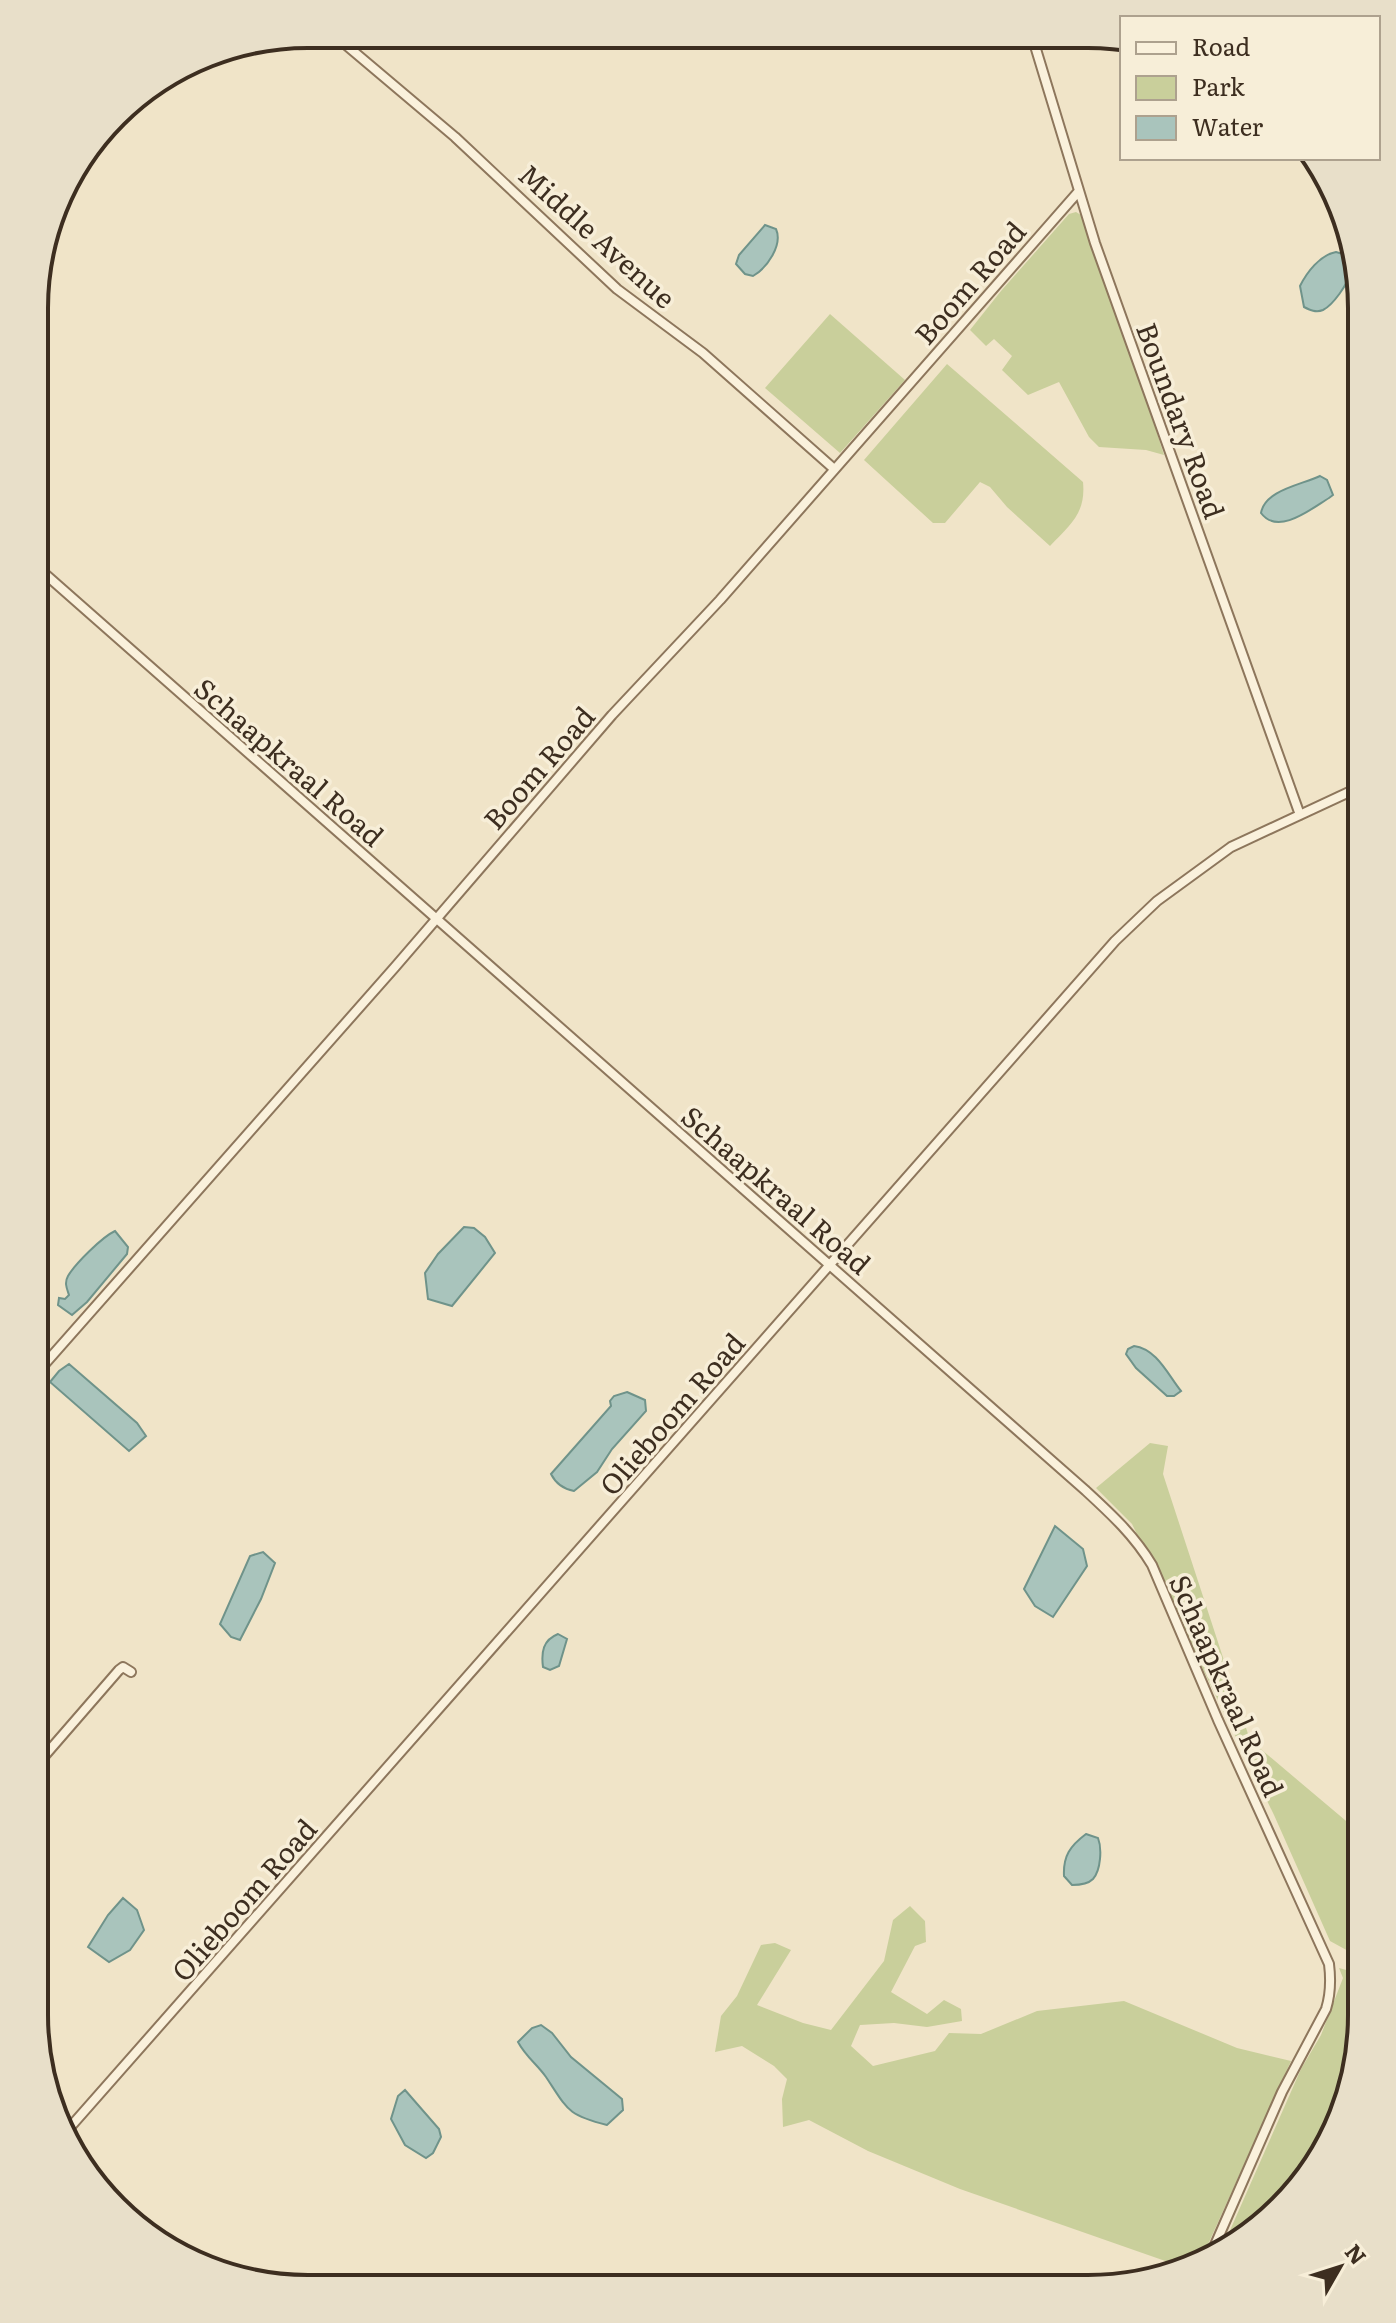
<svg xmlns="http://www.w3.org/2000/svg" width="1396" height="2323" font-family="Literata,serif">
  <rect width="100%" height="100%" fill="#f0e4c8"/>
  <!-- green -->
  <path fill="#c9cf9b" d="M1076,212L1081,215L1135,363L1164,455L1146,450L1099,447L1089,437L1059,382L1028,395L1002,370L1012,356L994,339L986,346L970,330L1001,291L1069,214Z
    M830,314L905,380L840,453L765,388Z
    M947,364L1083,482C1086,513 1071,524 1050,546L1007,507L990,487L980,482L945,523H933L864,460Z
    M1150,1443L1168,1446L1163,1474L1250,1740L1358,1831L1361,1827V1958L1330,1941L1274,1815L1132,1524L1096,1488Z
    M910,1906L925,1921L926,1942L915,1946L891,1992L927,2014L944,2000L961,2009L962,2021L927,2027L894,2023L860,2025L851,2046L873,2066L935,2051L949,2033L981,2034L1037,2011L1124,2001L1237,2048L1291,2061L1200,2262L1192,2268L1168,2273L1171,2263L960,2189L868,2151L809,2120L783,2127L782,2099L787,2079L774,2066L742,2046L715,2052L721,2016L737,1996L761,1945L775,1943L791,1950L757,2005L803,2023L831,2030L884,1961L893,1920Z
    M1339,1968L1361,1974V2033L1347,2103L1322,2150L1313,2149L1296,2170L1284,2198L1224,2244L1301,2069L1321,2035L1343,1978Z"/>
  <!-- water -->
  <path fill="#a9c4bc" stroke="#6f938a" stroke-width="2" d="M765,225L776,229C783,245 767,268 753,276L745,274L736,264L739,255Z
    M1336,252L1343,254C1346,260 1350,266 1350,273C1348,284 1333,305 1323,310C1316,313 1310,310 1304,307L1300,286C1307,272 1320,255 1336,252Z
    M1320,476L1327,480L1333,495L1329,498C1311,509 1278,536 1261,513C1265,490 1301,485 1320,476Z
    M464,1227L474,1228L485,1237L495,1253L452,1306L428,1299L425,1273L438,1254Z
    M115,1231L128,1247L127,1254L87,1302L72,1315L58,1305L59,1298L65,1299L69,1295C67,1289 64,1283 68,1276C75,1264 102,1237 115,1231Z
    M1134,1346C1157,1349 1168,1375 1181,1391L1174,1396H1167L1136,1368L1126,1354L1128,1349Z
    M69,1364L137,1423L146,1436L129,1451L50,1382L59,1371Z
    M627,1392L645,1400L646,1411L612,1449L597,1472L574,1491C563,1489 556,1484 551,1474L611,1406L610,1401L614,1396Z
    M1055,1526L1083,1549L1087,1566L1053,1617L1035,1606L1024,1589Z
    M263,1552L275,1563L261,1599L240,1640L231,1637L220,1624L250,1556Z
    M558,1634L567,1639L559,1666L550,1670L543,1667C541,1652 543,1640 558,1634Z
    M1086,1834L1098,1838C1102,1848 1101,1870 1093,1879C1088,1884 1079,1885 1072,1885L1064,1876C1063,1856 1070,1846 1086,1834Z
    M123,1898L137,1910L144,1930L130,1950L109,1962L88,1947L108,1915Z
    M541,2025L552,2033L571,2057L622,2099L623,2110L607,2125C567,2115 568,2110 546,2077C537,2064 526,2057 518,2042L532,2028Z
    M405,2090L439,2129L441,2137L433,2153L426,2158L405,2145L391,2119L398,2096Z"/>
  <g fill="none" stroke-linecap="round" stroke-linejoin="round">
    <!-- street casing -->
    <g stroke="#8d765c" stroke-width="12">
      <path id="street" d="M333,34L455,137L617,289L703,353L833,468
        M1032,36L1095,243L1300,815
        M36,566L1085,1490C1111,1514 1134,1535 1152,1565L1218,1720L1329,1964C1331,1980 1331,1993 1326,2009L1282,2092L1211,2254
        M35,1375L395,967L612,715L720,600L1079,191
        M34,1768L119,1670L123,1667L131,1672
        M65,2133L1115,941L1157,901L1231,847L1362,786"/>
    </g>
    <!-- street -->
    <use href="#street" stroke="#faf1dc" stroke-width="8"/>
  </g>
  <g text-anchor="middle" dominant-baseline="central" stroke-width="7" stroke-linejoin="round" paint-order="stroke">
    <!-- street labels -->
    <g font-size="28" fill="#3d2e20" stroke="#f7eed8">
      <text transform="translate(598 235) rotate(42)">Middle Avenue</text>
      <text transform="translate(969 282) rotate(-49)">Boom Road</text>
      <text transform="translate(1182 420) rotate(70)">Boundary Road</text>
      <text transform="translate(290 761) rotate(41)">Schaapkraal Road</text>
      <text transform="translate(538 767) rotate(-49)">Boom Road</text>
      <text transform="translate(777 1189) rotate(41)">Schaapkraal Road</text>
      <text transform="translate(671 1413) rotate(-49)">Olieboom Road</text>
      <text transform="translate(1228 1685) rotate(66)">Schaapkraal Road</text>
      <text transform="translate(243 1899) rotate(-49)">Olieboom Road</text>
    </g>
  </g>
  <!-- crop -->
  <path d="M0 0H1396V2323H0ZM308 48H1088A260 260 0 0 1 1348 308V2015A260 260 0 0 1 1088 2275H308A260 260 0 0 1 48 2015V308A260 260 0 0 1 308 48Z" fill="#e8dfc9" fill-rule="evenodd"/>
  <path fill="none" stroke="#3d2e20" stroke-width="4" d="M308 48H1088A260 260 0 0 1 1348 308V2015A260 260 0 0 1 1088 2275H308A260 260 0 0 1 48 2015V308A260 260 0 0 1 308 48Z"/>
  <!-- legend -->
  <rect x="1120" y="16" width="260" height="144" fill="#f7eed8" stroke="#ada18e" stroke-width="2"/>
  <rect x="1136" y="42" width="40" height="12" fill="#faf1dc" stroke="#ada18e" stroke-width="2"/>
  <text x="1192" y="56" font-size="24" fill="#3d2e20">Road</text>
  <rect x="1136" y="76" width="40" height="24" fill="#c9cf9b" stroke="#ada18e" stroke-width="2"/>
  <text x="1192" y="96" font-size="24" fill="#3d2e20">Park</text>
  <rect x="1136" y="116" width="40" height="24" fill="#a9c4bc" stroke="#ada18e" stroke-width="2"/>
  <text x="1192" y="136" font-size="24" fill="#3d2e20">Water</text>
  <!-- north arrow -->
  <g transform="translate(1340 2267) rotate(51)" stroke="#f7eed8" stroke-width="6" paint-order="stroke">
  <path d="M0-6L14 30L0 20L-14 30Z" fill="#3d2e20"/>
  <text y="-12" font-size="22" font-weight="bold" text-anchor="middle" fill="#3d2e20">N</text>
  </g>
</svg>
